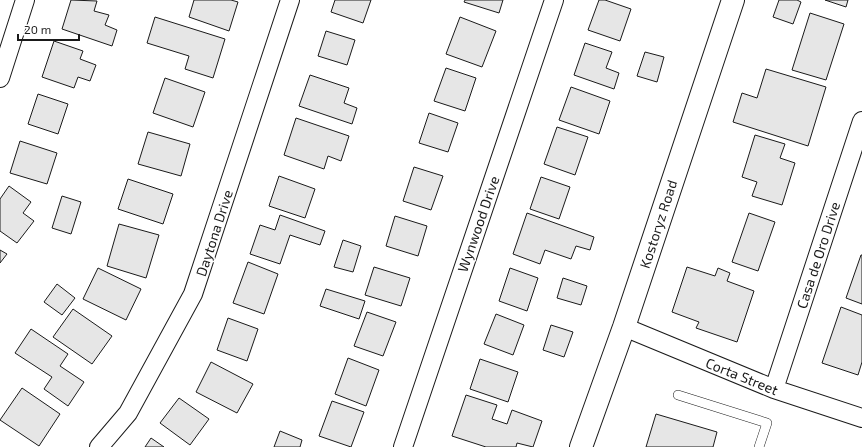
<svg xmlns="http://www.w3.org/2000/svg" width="862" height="447" font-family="'Exo 2',sans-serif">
  <rect width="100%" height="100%" fill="#fff"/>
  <!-- building -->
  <path fill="#e6e6e6" stroke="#1a1a1a" d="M71,0L97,1L94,11L109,15L105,25L117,30L112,46L62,29Z
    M194,0H231L238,2L229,31L189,17Z
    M335,0H371L363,23L331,12Z
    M465,0H503L499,13L464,2Z
    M599,0H605L631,9L620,41L588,30Z
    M779,0H797L801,2L793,24L773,17Z
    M825,0H848L846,7Z
    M810,13L844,24L826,80L792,70Z
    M155,17L225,39L213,78L185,69L189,56L147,43Z
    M460,17L496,31L482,67L446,54Z
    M326,31L355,40L347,65L318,56Z
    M54,41L83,51L80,59L96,65L90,81L78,77L74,88L42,77Z
    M585,43L612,52L606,68L619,73L614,89L574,75Z
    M645,52L664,57L657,82L637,76Z
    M446,68L476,78L465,111L434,101Z
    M766,69L826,87L808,146L733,122L742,93L757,98Z
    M310,75L349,88L344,103L357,108L352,124L299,106Z
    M165,78L205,92L193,127L153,113Z
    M571,87L610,101L599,134L559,120Z
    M38,94L68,104L58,134L28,124Z
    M429,113L458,123L448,152L419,143Z
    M296,118L349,136L341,161L328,156L324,169L284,155Z
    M557,127L588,137L575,175L544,164Z
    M148,132L190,144L181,176L138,164Z
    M755,135L785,144L780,158L795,163L782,205L752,196L757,182L742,177Z
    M20,141L57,153L47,184L10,173Z
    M414,167L443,176L431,210L403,201Z
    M279,176L315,189L305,218L269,206Z
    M541,177L570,187L559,219L530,209Z
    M128,179L173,194L163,224L118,209Z
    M9,186L31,202L23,213L34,221L17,243L0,231V199Z
    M62,196L81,202L71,234L52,228Z
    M527,213L594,237L590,250L576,246L571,259L545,250L540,264L513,254Z
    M749,213L775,222L758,271L732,262Z
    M280,215L325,231L320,245L290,235L280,264L250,254L260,225L275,230Z
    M395,216L427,226L418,256L386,246Z
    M119,224L159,235L146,278L107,266Z
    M343,240L361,246L353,272L334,267Z
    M0,250L7,254L0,263Z
    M861,255H862V304L846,298Z
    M248,262L278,274L264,314L233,303Z
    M374,267L410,278L401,306L365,295Z
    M687,267L715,276L718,268L730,273L727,281L754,291L737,342L696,328L699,322L672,312Z
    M98,268L141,289L126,320L83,299Z
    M510,268L538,278L527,311L499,301Z
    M563,278L587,286L581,305L557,298Z
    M57,284L75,298L62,315L44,302Z
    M326,289L365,301L359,319L320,306Z
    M841,307L862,315V362L858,375L822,363Z
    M73,309L112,336L92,364L53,337Z
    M367,312L396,322L383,356L354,346Z
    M496,314L524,325L513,355L484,344Z
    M228,318L258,329L247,361L217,350Z
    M551,325L573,332L564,357L543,350Z
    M31,329L68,354L60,366L84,382L68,406L44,389L52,377L15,353Z
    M348,358L379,370L366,406L335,394Z
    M480,359L518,372L508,402L470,389Z
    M211,362L253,384L237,413L196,392Z
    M22,388L60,414L39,446L0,420Z
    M466,395L497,405L492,419L507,424L512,410L542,421L533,447L517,443L516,447H486L452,436Z
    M179,398L209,419L190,445L160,423Z
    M332,401L364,412L351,447L319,436Z
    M656,414L717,432L713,447H646Z
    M280,431L302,440L300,447H274Z
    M151,438L164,447H145Z"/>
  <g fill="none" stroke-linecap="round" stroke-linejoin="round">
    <!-- service casing -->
    <g stroke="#1a1a1a" stroke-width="10">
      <path id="service" d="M678,395L767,423L759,447"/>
    </g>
    <!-- minor casing -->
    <g stroke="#1a1a1a" stroke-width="20">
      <path id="minor" d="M0,78L25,0
        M624,327L774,389L862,418
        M774,389L862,121
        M99,447L128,413L193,294L290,0
        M403,447L554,0"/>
    </g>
    <!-- secondary casing -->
    <g stroke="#1a1a1a" stroke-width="24">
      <path id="secondary" d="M581,447L624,327L733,0"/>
    </g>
    <!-- service -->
    <use href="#service" stroke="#fff" stroke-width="9"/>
    <!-- minor -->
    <use href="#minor" stroke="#fff" stroke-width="18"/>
    <!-- secondary -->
    <use href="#secondary" stroke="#fff" stroke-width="22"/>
  </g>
  <g text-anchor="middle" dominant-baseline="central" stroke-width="3" stroke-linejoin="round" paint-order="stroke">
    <!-- street labels -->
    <g font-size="14" fill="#1a1a1a" stroke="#fff">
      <text transform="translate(478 224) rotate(-71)">Wynwood Drive</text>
      <text transform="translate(658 224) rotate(-72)">Kostoryz Road</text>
      <text transform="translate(214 233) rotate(-72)">Daytona Drive</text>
      <text transform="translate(818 255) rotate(-72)">Casa de Oro Drive</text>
      <text transform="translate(742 376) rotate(22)">Corta Street</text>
    </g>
  </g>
  <!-- scale -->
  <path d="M18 34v6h61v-6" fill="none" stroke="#1a1a1a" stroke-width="2"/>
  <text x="24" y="34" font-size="12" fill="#1a1a1a" stroke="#ffffff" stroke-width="3" paint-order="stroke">20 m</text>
</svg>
